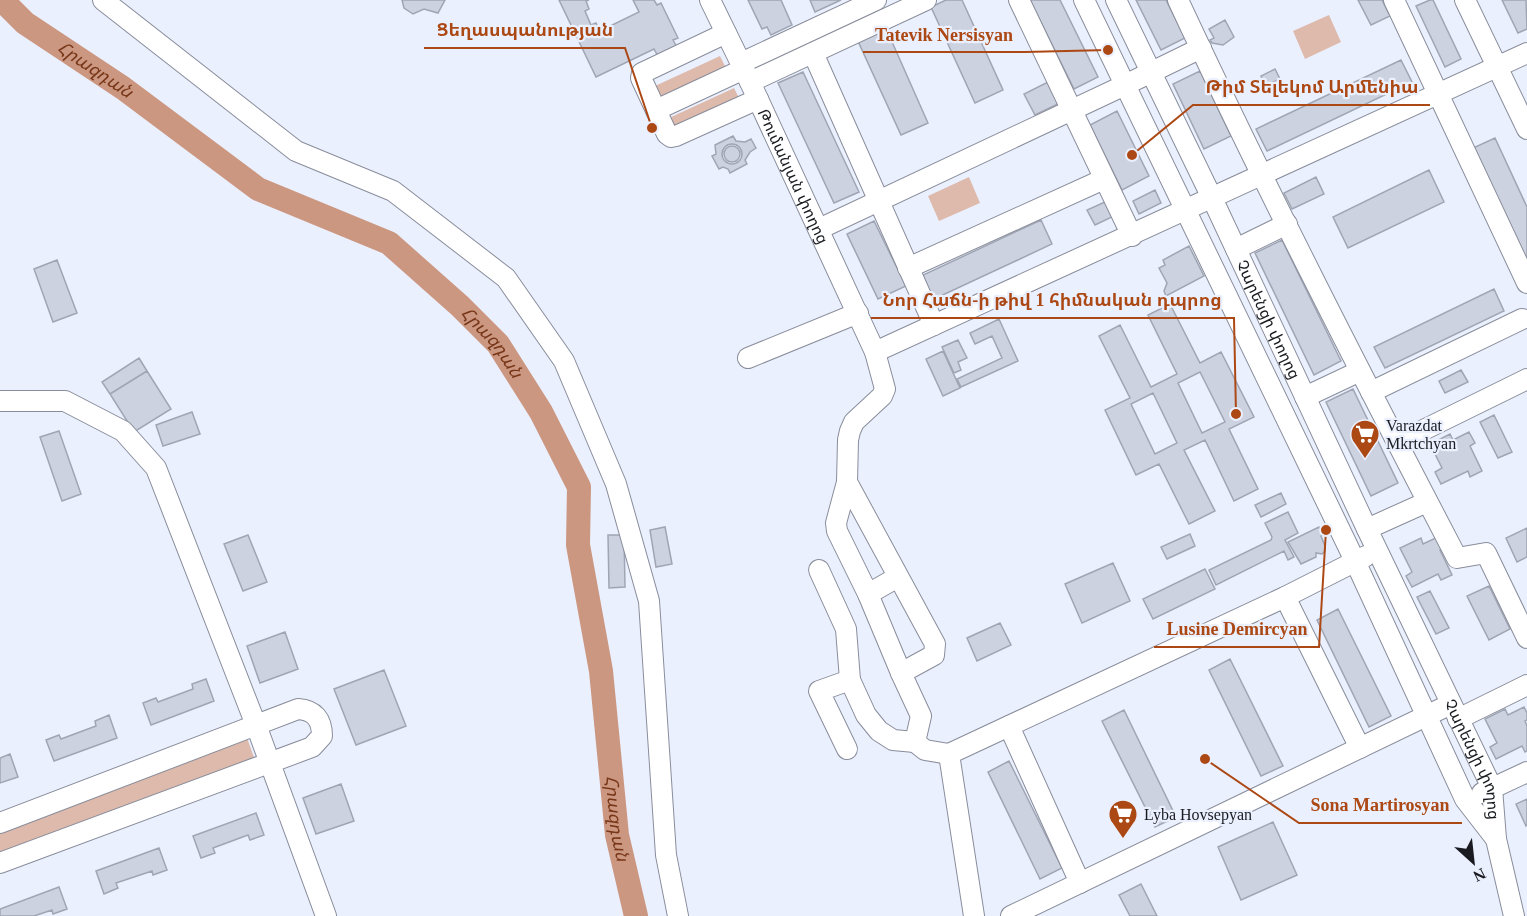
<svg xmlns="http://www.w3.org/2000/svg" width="1527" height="916" font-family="'Times New Roman','Noto Sans Armenian',serif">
  <rect width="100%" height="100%" fill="#ebf0ff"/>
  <!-- green -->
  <path fill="#ddbaac" d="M1329,15L1341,42L1305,59L1293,31Z
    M720,56L727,70L662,100L655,86Z
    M734,88L741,102L676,132L669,118Z
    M969,177L980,203L939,221L928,196Z
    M247,738L255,760L0,854V830Z"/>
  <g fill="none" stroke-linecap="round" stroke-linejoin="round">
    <!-- river -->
    <path stroke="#cc9781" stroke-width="24" id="s1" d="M2,0L25,23L123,88L258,189L389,243L460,306L498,344L541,412L579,487L578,545L601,671L617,835L636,916"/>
  </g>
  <!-- building -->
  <path fill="#cdd2e1" stroke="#a0a5b3" stroke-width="1.5" fill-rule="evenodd" d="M402,0H445L438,13L424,9L413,14L404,8Z
    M559,0H589L586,1L589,9L585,11L591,25L596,23L600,31L639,12L633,0H654L657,5L661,3L678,38L673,40L679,51L660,60L654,49L596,77Z
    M748,0H781L792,25L771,35L767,27L762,29Z
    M810,0H841L815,12Z
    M946,0H962L1003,90L975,103L931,7Z
    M1030,0H1060L1098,77L1074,89Z
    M1136,0H1166L1185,38L1161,50Z
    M1358,0H1382L1390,16L1371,25Z
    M1430,0H1433L1461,59L1445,67L1416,6Z
    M1502,0H1526L1527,29L1518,33Z
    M1225,20L1234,37L1223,45L1212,43L1210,40L1214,38L1209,29Z
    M885,26L928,123L901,135L857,39Z
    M1401,60L1412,82L1267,151L1256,129Z
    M1275,69L1280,79L1265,86L1261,76Z
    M1200,71L1231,136L1204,149L1173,84Z
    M803,72L859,192L834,203L778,83Z
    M1052,80L1062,102L1035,115L1024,94Z
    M1117,111L1149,176L1122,190L1090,125Z
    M733,136L736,141L745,142L751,139L756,148L750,152L745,160L747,164L730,173L728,169L723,167L719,169L712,156L716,154L715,145Z
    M1495,138L1527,207V264L1473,148Z
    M722 154a10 10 0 1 1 20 0a10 10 0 1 1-20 0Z
    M724 154a8 8 0 1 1 16 0a8 8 0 1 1-16 0Z
    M1429,170L1444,202L1348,248L1333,217Z
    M1316,177L1324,194L1292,209L1284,193Z
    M1155,190L1161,203L1139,214L1133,201Z
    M1105,202L1112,217L1095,225L1087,210Z
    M1041,220L1052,244L932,300L921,276Z
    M874,221L906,286L878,299L847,234Z
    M1282,240L1341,361L1314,375L1255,253Z
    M1189,246L1204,276L1166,296L1164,291L1167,283L1159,268L1165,265L1163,260Z
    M57,260L77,313L53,322L34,269Z
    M1494,289L1504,311L1385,368L1374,347Z
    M1170,304L1200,363L1221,352L1254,417L1229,429L1258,489L1234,501L1205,440L1184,450L1215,511L1189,524L1159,464L1136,475L1105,410L1130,398L1099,336L1120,325L1151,387L1177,374L1148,315ZM1200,372L1225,422L1202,433L1178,383ZM1153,393L1177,443L1155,454L1131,404Z
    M999,319L1018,361L961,387L957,379L1002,358L992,336L975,344L970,333Z
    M958,340L967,358L958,362L961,370L954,373L942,347Z
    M943,351L960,388L943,396L926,359Z
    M139,358L147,371L110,394L102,382Z
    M1461,370L1468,382L1445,393L1439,381Z
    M147,371L171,409L134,432L110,394Z
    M1353,389L1398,483L1371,496L1326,402Z
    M192,412L200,434L163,446L156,425Z
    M1494,415L1512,452L1498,458L1480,422Z
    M59,431L81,494L62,501L40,437Z
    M1469,432L1475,443L1470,446L1482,471L1470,477L1468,471L1441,484L1435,472L1442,468L1430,444L1450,434L1453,440Z
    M1281,493L1286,504L1261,517L1255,505Z
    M1288,512L1298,533L1285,540L1294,557L1288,560L1284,551L1216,585L1209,570L1271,540L1272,537L1265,523Z
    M665,527L672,564L656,567L650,530Z
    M1319,527L1323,535L1321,536L1325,546V551L1322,554L1316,553V557L1301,564L1288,542Z
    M1527,528V557L1517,562L1506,538Z
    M1190,534L1195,546L1167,559L1161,547Z
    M248,535L267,582L243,591L224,544Z
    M608,535H624L625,587L609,588Z
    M1440,536L1445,547L1440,550L1452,575L1441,580L1438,574L1412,587L1406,576L1412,572L1400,548L1421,538L1423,544Z
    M1113,563L1130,601L1082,623L1065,584Z
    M1205,569L1215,589L1153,619L1143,599Z
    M1489,586L1510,629L1489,640L1467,596Z
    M1430,591L1449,628L1436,634L1417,597Z
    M1338,609L1391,716L1369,727L1317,620Z
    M1000,623L1011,645L977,661L967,638Z
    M285,632L298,669L260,683L247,646Z
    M1230,659L1283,766L1261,776L1209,670Z
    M384,670L406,726L356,745L334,689Z
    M206,679L214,701L151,725L143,703L156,698L158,702L193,689L192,684Z
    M1524,707L1527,713V720L1525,721L1527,726V751L1525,752L1522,746L1496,759L1490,747L1497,743L1485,719L1505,709L1508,715Z
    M1124,710L1176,817L1155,827L1102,721Z
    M109,715L117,738L54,761L46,740L59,735L61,739L96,726L95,721Z
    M10,754L18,777L0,783V758Z
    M1009,761L1062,868L1040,879L988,772Z
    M341,784L354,821L316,834L303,798Z
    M1527,799V825L1526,826L1516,804Z
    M256,813L264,835L250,840L248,835L213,848L215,853L201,858L193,836Z
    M1273,822L1297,875L1241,900L1218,847Z
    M159,848L167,870L153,875L152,871L116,883L118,888L104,894L96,871Z
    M1141,884L1157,916H1130L1119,895Z
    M59,887L67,909L53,914L52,910L34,916H0V909Z"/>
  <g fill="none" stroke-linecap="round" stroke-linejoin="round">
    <!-- minor casing -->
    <g stroke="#898d9b" stroke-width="22">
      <g id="minor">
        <path d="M103,0L296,151L393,191L506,278L564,361L616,484L649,601L666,855L678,916"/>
        <path id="s2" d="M710,0L750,82L875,352L885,389L882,396L854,422L850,431L848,440L847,482L935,644L934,655L901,673L921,716L915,742L925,750L949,754"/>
        <path d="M1019,0L1132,236"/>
        <path d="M1084,0L1355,561L1465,799L1496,839"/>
        <path id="s3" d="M1116,0L1212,198L1367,529L1492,788L1496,839L1514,916"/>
        <path d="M1178,0C1266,189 1361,374 1457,558L1486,553L1527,638"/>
        <path d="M1394,0L1527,283"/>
        <path d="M1465,0L1527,129"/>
        <path d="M726,33L642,73L641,78L667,134L671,137L676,136L758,99"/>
        <path d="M813,53L934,325"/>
        <path d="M741,63L876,0"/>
        <path d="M750,82L926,0"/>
        <path d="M656,110L744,69"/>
        <path d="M819,229L1125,85L1201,48"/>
        <path d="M1236,249L1287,224"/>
        <path d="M908,268L1104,179"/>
        <path d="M875,352L1527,53"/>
        <path d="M748,358L858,313"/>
        <path d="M1371,392L1522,319"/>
        <path d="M1305,397L1360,371"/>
        <path d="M0,401H65L123,431L156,468L256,725L326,916"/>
        <path d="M1397,443L1527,379"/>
        <path d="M847,482L836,523L837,531L868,594L901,673"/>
        <path d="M1367,529L1427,502"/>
        <path d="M819,570L846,629L850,680L866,715L879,731L893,740L915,742"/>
        <path d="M868,594L898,577"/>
        <path d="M1285,597L1360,748"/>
        <path d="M1458,719L1527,685"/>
        <path d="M1009,726L1080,883"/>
        <path d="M847,749L819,691L850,680"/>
        <path d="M1482,793L1527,772"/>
        <path d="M0,823L298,709C314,710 322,719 322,736L312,747L0,863"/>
        <path d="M974,916L949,754L1285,597L1366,556"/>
        <path d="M1011,916L1451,704"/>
      </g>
    </g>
    <!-- minor -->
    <use href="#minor" stroke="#fff" stroke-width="20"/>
  </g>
  <!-- icons -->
  <defs>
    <g id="supermarket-pin" transform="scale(1.5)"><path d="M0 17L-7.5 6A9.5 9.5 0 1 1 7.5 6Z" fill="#ac4814" stroke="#ebf0ff"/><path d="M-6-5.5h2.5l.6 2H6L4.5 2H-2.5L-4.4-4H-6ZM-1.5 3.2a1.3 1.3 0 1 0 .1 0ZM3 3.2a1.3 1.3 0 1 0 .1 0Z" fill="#fff"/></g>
  </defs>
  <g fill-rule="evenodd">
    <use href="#supermarket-pin" x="1365" y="434"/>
    <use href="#supermarket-pin" x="1123" y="814"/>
  </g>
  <g text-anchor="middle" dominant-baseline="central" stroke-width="4.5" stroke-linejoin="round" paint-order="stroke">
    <!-- street labels -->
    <g font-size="16" fill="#191b20" stroke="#ebf0ff">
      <text stroke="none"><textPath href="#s2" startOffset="195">Թումանյան փողոց</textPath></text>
      <text stroke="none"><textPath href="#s3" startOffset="354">Չարենցի փողոց</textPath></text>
      <text stroke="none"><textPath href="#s3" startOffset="840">Չարենցի փողոց</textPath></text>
    </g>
    <!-- poi labels -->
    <g font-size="16" fill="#191b20" stroke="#ebf0ff" text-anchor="start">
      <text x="1386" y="425">Varazdat<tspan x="1386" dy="18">Mkrtchyan</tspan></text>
      <text x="1144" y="814">Lyba Hovsepyan</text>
    </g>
    <!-- water labels -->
    <g font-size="18" font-style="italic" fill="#773617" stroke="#ebf0ff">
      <text stroke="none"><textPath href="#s1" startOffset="117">Հրազդան</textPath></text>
      <text stroke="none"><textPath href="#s1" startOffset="604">Հրազդան</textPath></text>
      <text stroke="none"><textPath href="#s1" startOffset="1108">Հրազդան</textPath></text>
    </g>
  </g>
  <!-- callouts -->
  <path fill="none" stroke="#ac4814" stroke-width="2" d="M652 128L625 48H424M1108 50L1025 52H863M1132 155L1193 105H1430M1236 414L1234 318H871M1326 530L1319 647H1154M1205 759L1299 823H1462"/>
  <g fill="#ac4814" stroke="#ebf0ff" stroke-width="2">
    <circle cx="652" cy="128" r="6"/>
    <circle cx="1108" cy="50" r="6"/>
    <circle cx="1132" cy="155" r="6"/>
    <circle cx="1236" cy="414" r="6"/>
    <circle cx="1326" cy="530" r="6"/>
    <circle cx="1205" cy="759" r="6"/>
  </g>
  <g font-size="18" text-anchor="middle" font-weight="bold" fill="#ac4814" stroke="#ebf0ff" stroke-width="4.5" stroke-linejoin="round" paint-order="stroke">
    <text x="525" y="36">Ցեղասպանության</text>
    <text x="944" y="41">Tatevik Nersisyan</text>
    <text x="1312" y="93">Թիմ Տելեկոմ Արմենիա</text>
    <text x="1052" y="306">Նոր Հաճն-ի թիվ 1 հիմնական դպրոց</text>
    <text x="1237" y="635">Lusine Demircyan</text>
    <text x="1380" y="811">Sona Martirosyan</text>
  </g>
  <!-- north arrow -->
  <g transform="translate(1473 862) rotate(153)" stroke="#ebf0ff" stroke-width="4.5" paint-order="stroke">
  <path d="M0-4.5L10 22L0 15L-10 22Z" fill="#191b20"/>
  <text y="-9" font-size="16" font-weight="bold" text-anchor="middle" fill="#191b20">N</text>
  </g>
</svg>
